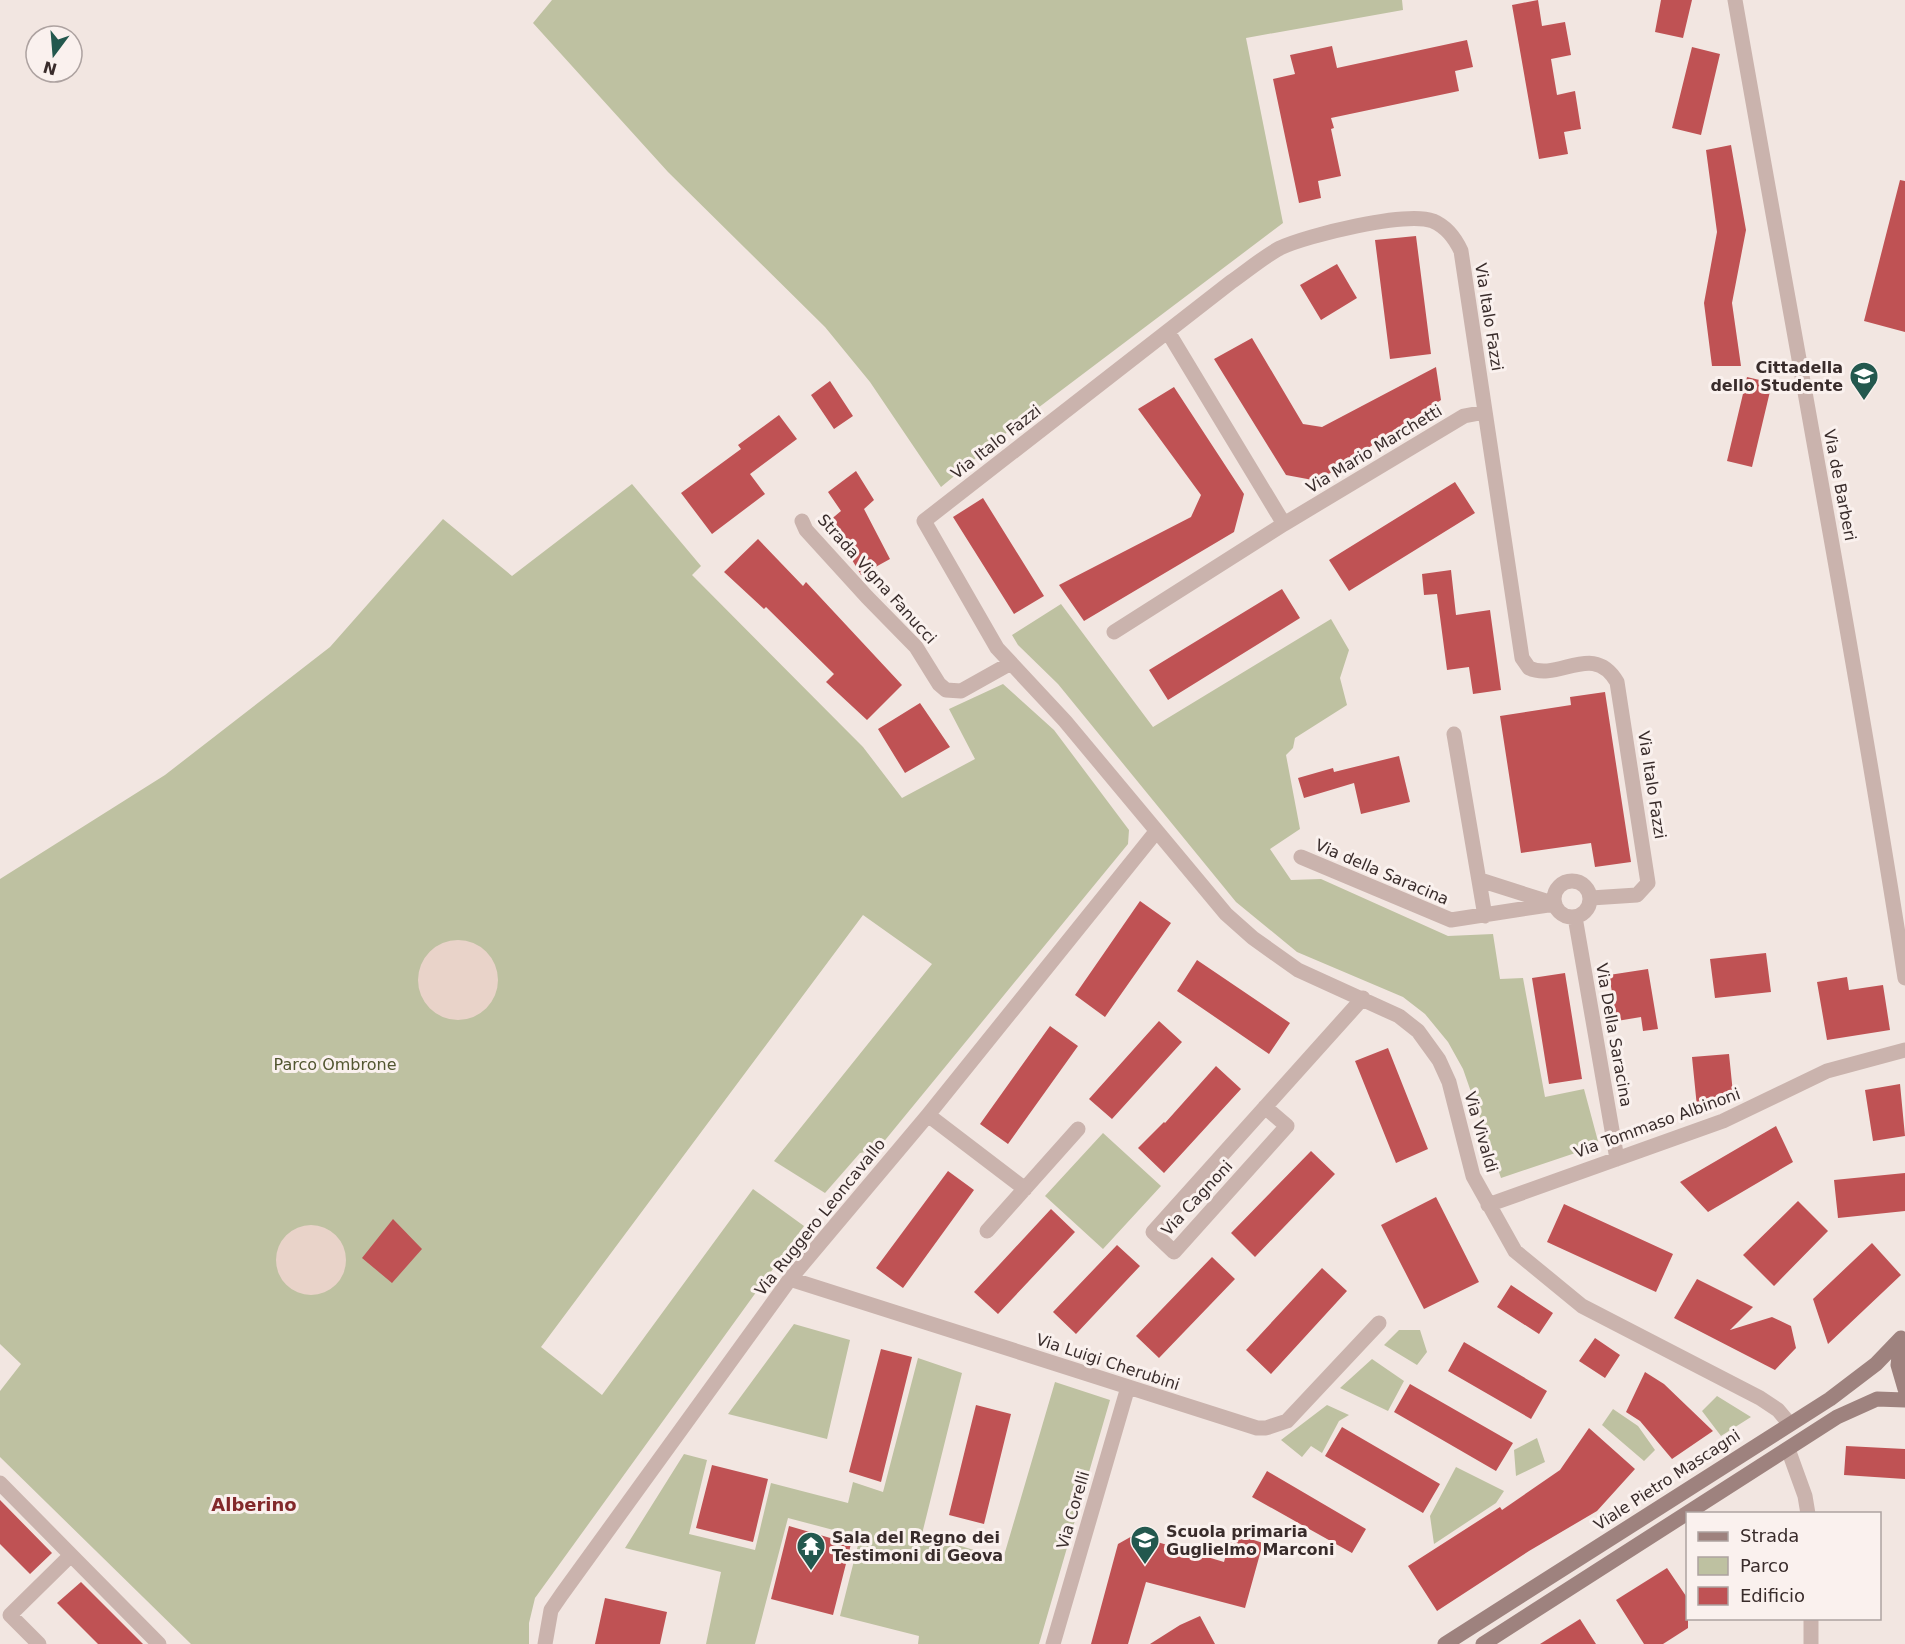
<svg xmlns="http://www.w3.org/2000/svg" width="1905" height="1644" font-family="'DejaVu Sans',sans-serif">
  <rect width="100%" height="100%" fill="#f2e6e1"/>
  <!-- green -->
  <path fill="#bec1a1" d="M552,0H1402L1403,10L1246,38L1283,223L1022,420L941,487L870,382L825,327L668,172L533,23Z
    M632,484L701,566L692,575L863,747L902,798L975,759L949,709L1003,684L1054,730L1129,830L1128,844L877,1150L860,1153L825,1193L774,1161L932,964L863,915L541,1347L602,1395L753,1189L804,1226L535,1598L529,1623V1644H191L0,1457V1391L21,1364L0,1344V879L165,775L330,647L443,519L512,576Z
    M1061,604L1153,727L1331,619L1349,650L1340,678L1347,705L1295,738L1293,748L1286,755L1300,829L1270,849L1291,880L1321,879L1448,936L1493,934L1500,979L1523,978L1545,1097L1584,1089L1599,1145L1501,1178L1463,1069L1448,1042L1425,1014L1403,997L1297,952L1236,902L1058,684L1018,645L1012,635Z
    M1103,1133L1161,1186L1103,1249L1045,1196Z
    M794,1324L850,1340L827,1439L728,1414Z
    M1399,1330H1420L1427,1352L1417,1365L1384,1345Z
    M918,1358L962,1373L922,1534L1003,1559L1055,1382L1110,1400L1039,1644H918L919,1636L840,1616L860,1537L788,1518L755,1644H706L721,1572L625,1548L684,1454L707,1460L689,1534L755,1550L771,1483L848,1503L853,1482L883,1492Z
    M1372,1359L1404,1381L1388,1411L1340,1388Z
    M1717,1396L1751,1417L1721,1436L1702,1411Z
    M1327,1405L1349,1415L1339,1421L1322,1453L1311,1446L1302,1457L1281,1440Z
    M1613,1409L1638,1426L1655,1450L1644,1461L1602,1425Z
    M1537,1438L1545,1462L1516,1476L1514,1450Z
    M1456,1467L1504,1491L1496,1503L1434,1544L1430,1516Z"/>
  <!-- plaza -->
  <path fill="#e9d3c9" d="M418 980a40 40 0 1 1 80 0a40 40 0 1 1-80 0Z
    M276 1260a35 35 0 1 1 70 0a35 35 0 1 1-70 0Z"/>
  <!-- building -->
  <path fill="#bf5254" d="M1538,0L1542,26L1565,22L1571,55L1551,59L1557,95L1575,91L1581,129L1564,132L1568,154L1539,159L1512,5Z
    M1661,0H1692L1683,38L1655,32Z
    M1467,40L1473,67L1455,71L1459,91L1331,118L1334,128L1331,129L1341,176L1318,181L1321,198L1299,203L1273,79L1295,74L1290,55L1332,46L1337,68Z
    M1692,47L1720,54L1701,135L1672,128Z
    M1731,145L1746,230L1732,303L1741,366H1712L1704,303L1717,232L1706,150Z
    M1900,180L1905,181V332L1864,321Z
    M1416,236L1431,354L1390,359L1375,240Z
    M1337,264L1357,298L1321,320L1300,285Z
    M1252,338L1303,424L1322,427L1436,367L1441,400L1318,481L1286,475L1214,359Z
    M1747,377L1772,383L1752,467L1727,461Z
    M830,381L853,416L834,429L811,395Z
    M1174,387L1244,494L1234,532L1084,621L1059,585L1191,517L1201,495L1138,409Z
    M779,415L797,439L750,474L765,494L712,534L681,493L741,449L738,445Z
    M856,471L874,500L864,509L890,559L861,575L829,521L841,511L828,492Z
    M1455,482L1475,513L1349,591L1329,560Z
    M983,498L1044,596L1014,614L953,517Z
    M758,539L803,586L806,582L902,685L867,720L826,682L834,674L766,607L764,609L724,572Z
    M1451,570L1456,615L1490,610L1501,690L1473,694L1469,667L1447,670L1437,594L1424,595L1422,574Z
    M1282,589L1300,618L1168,700L1149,670Z
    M1605,692L1631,862L1595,867L1591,843L1521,853L1500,716L1571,705L1570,697Z
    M920,703L950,747L905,773L878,729Z
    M1399,756L1410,802L1361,814L1354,783L1304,798L1298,778L1333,768L1334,772Z
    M1140,901L1171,923L1105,1017L1075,995Z
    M1766,953L1771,992L1715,998L1710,959Z
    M1197,960L1290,1023L1269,1054L1177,991Z
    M1648,969L1658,1029L1643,1031L1641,1017L1617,1021L1609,975Z
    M1565,973L1582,1079L1549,1084L1532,978Z
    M1847,977L1849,990L1883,985L1890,1030L1827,1040L1817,982Z
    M1159,1021L1182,1042L1112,1119L1089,1099Z
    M1050,1026L1078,1046L1008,1144L980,1124Z
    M1388,1048L1428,1149L1396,1163L1355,1061Z
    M1729,1054L1734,1103L1697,1107L1692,1057Z
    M1216,1066L1241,1089L1164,1173L1138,1148L1164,1122L1165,1123Z
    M1900,1084L1905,1136L1873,1141L1865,1090Z
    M1776,1126L1793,1162L1708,1212L1680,1182Z
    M1311,1151L1335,1174L1255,1257L1231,1233Z
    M948,1171L974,1190L903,1288L876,1268Z
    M1905,1173V1211L1838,1218L1834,1180Z
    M1436,1197L1479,1282L1424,1309L1381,1225Z
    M1798,1201L1828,1231L1774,1286L1743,1255Z
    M1564,1204L1673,1254L1656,1292L1547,1242Z
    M1051,1209L1075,1232L998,1314L974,1292Z
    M393,1219L422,1249L392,1283L362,1258Z
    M1872,1243L1901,1275L1828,1344L1813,1299Z
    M1117,1245L1140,1266L1076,1334L1053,1312Z
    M1212,1257L1235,1279L1159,1358L1136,1336Z
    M1322,1268L1347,1291L1271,1374L1246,1350Z
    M1697,1279L1753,1307L1730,1330L1772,1317L1791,1326L1796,1348L1775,1370L1674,1318Z
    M1511,1285L1553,1313L1539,1334L1497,1307Z
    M1595,1338L1620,1355L1605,1378L1579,1361Z
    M1464,1342L1547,1391L1531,1419L1448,1371Z
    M881,1349L912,1357L881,1482L849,1472Z
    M1645,1372L1664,1384L1713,1431L1672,1459L1640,1421L1626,1412Z
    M1410,1384L1513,1443L1496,1471L1394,1412Z
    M976,1405L1011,1414L984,1524L949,1515Z
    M1342,1427L1440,1484L1423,1513L1325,1456Z
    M1589,1428L1635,1469L1597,1511L1529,1551L1437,1611L1408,1566L1500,1507L1502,1510L1560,1470Z
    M1846,1446L1905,1449V1479L1844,1475Z
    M712,1465L768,1479L753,1542L696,1528Z
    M1267,1471L1366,1529L1352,1553L1252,1497Z
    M0,1500L52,1553L30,1574L0,1544Z
    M789,1526L851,1544L833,1615L771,1599Z
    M1232,1533L1263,1543L1245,1608L1146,1582L1128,1644H1091L1118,1544L1134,1535L1224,1562Z
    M1667,1568L1688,1599V1628L1663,1644H1644L1616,1600Z
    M81,1582L143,1644H98L57,1603Z
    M605,1598L667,1612L660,1644H595Z
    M1200,1616L1215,1644H1150L1180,1625Z
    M1580,1619L1596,1644H1540Z"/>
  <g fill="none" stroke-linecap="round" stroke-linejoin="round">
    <!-- minor -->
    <path stroke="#cab3ad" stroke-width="15" d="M1735,0C1792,326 1854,651 1905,978
      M1168,332L1284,524
      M802,521L806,530L867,597L916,647L939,684L946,690L961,691L1011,663
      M1114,632L1284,524L1464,416L1485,412
      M1454,734L1485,916
      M1301,857L1451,920L1555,904
      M1480,880L1552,903
      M1554 899a18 18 0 1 1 36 0a18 18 0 1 1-36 0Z
      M1591,898L1637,895L1648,883L1617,682C1593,641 1559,682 1529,668L1522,658L1461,251C1455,238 1447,227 1433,221C1406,211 1308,235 1280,248C1263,257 1247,271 1231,282L924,521L997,648L1065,721L1226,914L1253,938L1298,970L1399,1016L1418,1031L1439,1060L1449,1082L1473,1176L1515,1251L1582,1306L1760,1398L1778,1410L1789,1423
      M1575,917L1617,1159
      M1265,1107L1287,1126L1174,1252L1153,1232L1363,998
      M928,1115L1025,1189
      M1488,1205L1723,1121L1827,1071L1905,1050
      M987,1231L1078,1129
      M790,1279L1257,1428H1266L1287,1421L1379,1323
      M1788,1449L1805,1496L1808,1514
      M0,1483L71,1555L10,1615L39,1644
      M71,1555L159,1644
      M545,1644L551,1610L562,1594L790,1279L928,1115L1155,833
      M1053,1644L1128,1387
      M1811,1644V1618"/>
    <!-- secondary -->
    <path stroke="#9e827e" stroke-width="15" d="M1901,1339L1898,1365L1905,1389
      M1445,1644L1830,1399L1876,1364L1901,1338
      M1483,1644L1837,1417L1877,1399L1905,1400"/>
  </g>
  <!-- icons -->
  <defs>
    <g id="school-pin" transform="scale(1.5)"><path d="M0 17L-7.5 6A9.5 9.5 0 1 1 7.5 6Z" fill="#23584e" stroke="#faf1ee"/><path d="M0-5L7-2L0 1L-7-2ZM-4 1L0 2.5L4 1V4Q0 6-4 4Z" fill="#fff"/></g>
    <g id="temple-pin" transform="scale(1.5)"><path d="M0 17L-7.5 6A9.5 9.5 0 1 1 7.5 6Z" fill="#23584e" stroke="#faf1ee"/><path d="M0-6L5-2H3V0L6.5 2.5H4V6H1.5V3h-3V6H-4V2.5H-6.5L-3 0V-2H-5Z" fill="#fff"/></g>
  </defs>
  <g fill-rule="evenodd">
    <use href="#school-pin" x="1864" y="376"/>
    <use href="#school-pin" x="1145" y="1540"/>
    <use href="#temple-pin" x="811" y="1546"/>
  </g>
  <g text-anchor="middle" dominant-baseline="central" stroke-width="6" stroke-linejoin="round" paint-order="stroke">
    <!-- street labels -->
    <g font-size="16" fill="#392c2b" stroke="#faf1ee">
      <text transform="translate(1489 317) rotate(81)">Via Italo Fazzi</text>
      <text transform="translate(996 442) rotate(-38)">Via Italo Fazzi</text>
      <text transform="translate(1374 449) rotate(-31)">Via Mario Marchetti</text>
      <text transform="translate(1840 485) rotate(79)">Via de Barberi</text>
      <text transform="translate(877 579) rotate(48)">Strada Vigna Fanucci</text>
      <text transform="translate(1652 785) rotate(81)">Via Italo Fazzi</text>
      <text transform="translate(1382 872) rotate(23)">Via della Saracina</text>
      <text transform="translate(1614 1035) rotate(80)">Via Della Saracina</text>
      <text transform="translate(1657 1123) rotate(-20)">Via Tommaso Albinoni</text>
      <text transform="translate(1481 1132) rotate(74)">Via Vivaldi</text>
      <text transform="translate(1197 1198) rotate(-47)">Via Cagnoni</text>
      <text transform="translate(820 1217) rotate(-51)">Via Ruggero Leoncavallo</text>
      <text transform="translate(1108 1362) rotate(18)">Via Luigi Cherubini</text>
      <text transform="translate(1667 1480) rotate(-33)">Viale Pietro Mascagni</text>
      <text transform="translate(1073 1510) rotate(-74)">Via Corelli</text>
    </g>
    <!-- poi labels -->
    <g font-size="16" font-weight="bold" fill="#392c2b" stroke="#faf1ee" text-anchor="start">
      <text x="1843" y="367" text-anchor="end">Cittadella<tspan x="1843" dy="18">dello Studente</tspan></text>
      <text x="1166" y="1531">Scuola primaria<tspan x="1166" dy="18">Guglielmo Marconi</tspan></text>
      <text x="832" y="1537">Sala del Regno dei<tspan x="832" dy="18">Testimoni di Geova</tspan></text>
    </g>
    <!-- park labels -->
    <g font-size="16" fill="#525630" stroke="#faf1ee">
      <text x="335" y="1064">Parco Ombrone</text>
    </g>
    <!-- neighbourhood labels -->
    <g font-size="18" font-weight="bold" fill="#83292b" stroke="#faf1ee">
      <text x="254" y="1504">Alberino</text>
    </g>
  </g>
  <!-- legend -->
  <rect x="1686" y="1512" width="195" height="108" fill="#faf1ee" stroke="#ada2a0" stroke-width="1.5"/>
  <rect x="1698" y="1532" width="30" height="9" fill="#9e827e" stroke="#ada2a0" stroke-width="1.5"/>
  <text x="1740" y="1542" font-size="18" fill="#392c2b">Strada</text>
  <rect x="1698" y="1557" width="30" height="18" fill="#bec1a1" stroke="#ada2a0" stroke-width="1.5"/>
  <text x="1740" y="1572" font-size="18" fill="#392c2b">Parco</text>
  <rect x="1698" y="1587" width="30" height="18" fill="#bf5254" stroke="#ada2a0" stroke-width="1.5"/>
  <text x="1740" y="1602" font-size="18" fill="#392c2b">Edificio</text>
  <!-- north arrow -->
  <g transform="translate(54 54) rotate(196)"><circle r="28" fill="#faf1ee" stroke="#ada2a0" stroke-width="1.5"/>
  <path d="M0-4.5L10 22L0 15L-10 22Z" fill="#23584e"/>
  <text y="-9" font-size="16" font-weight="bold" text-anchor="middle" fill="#392c2b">N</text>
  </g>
</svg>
